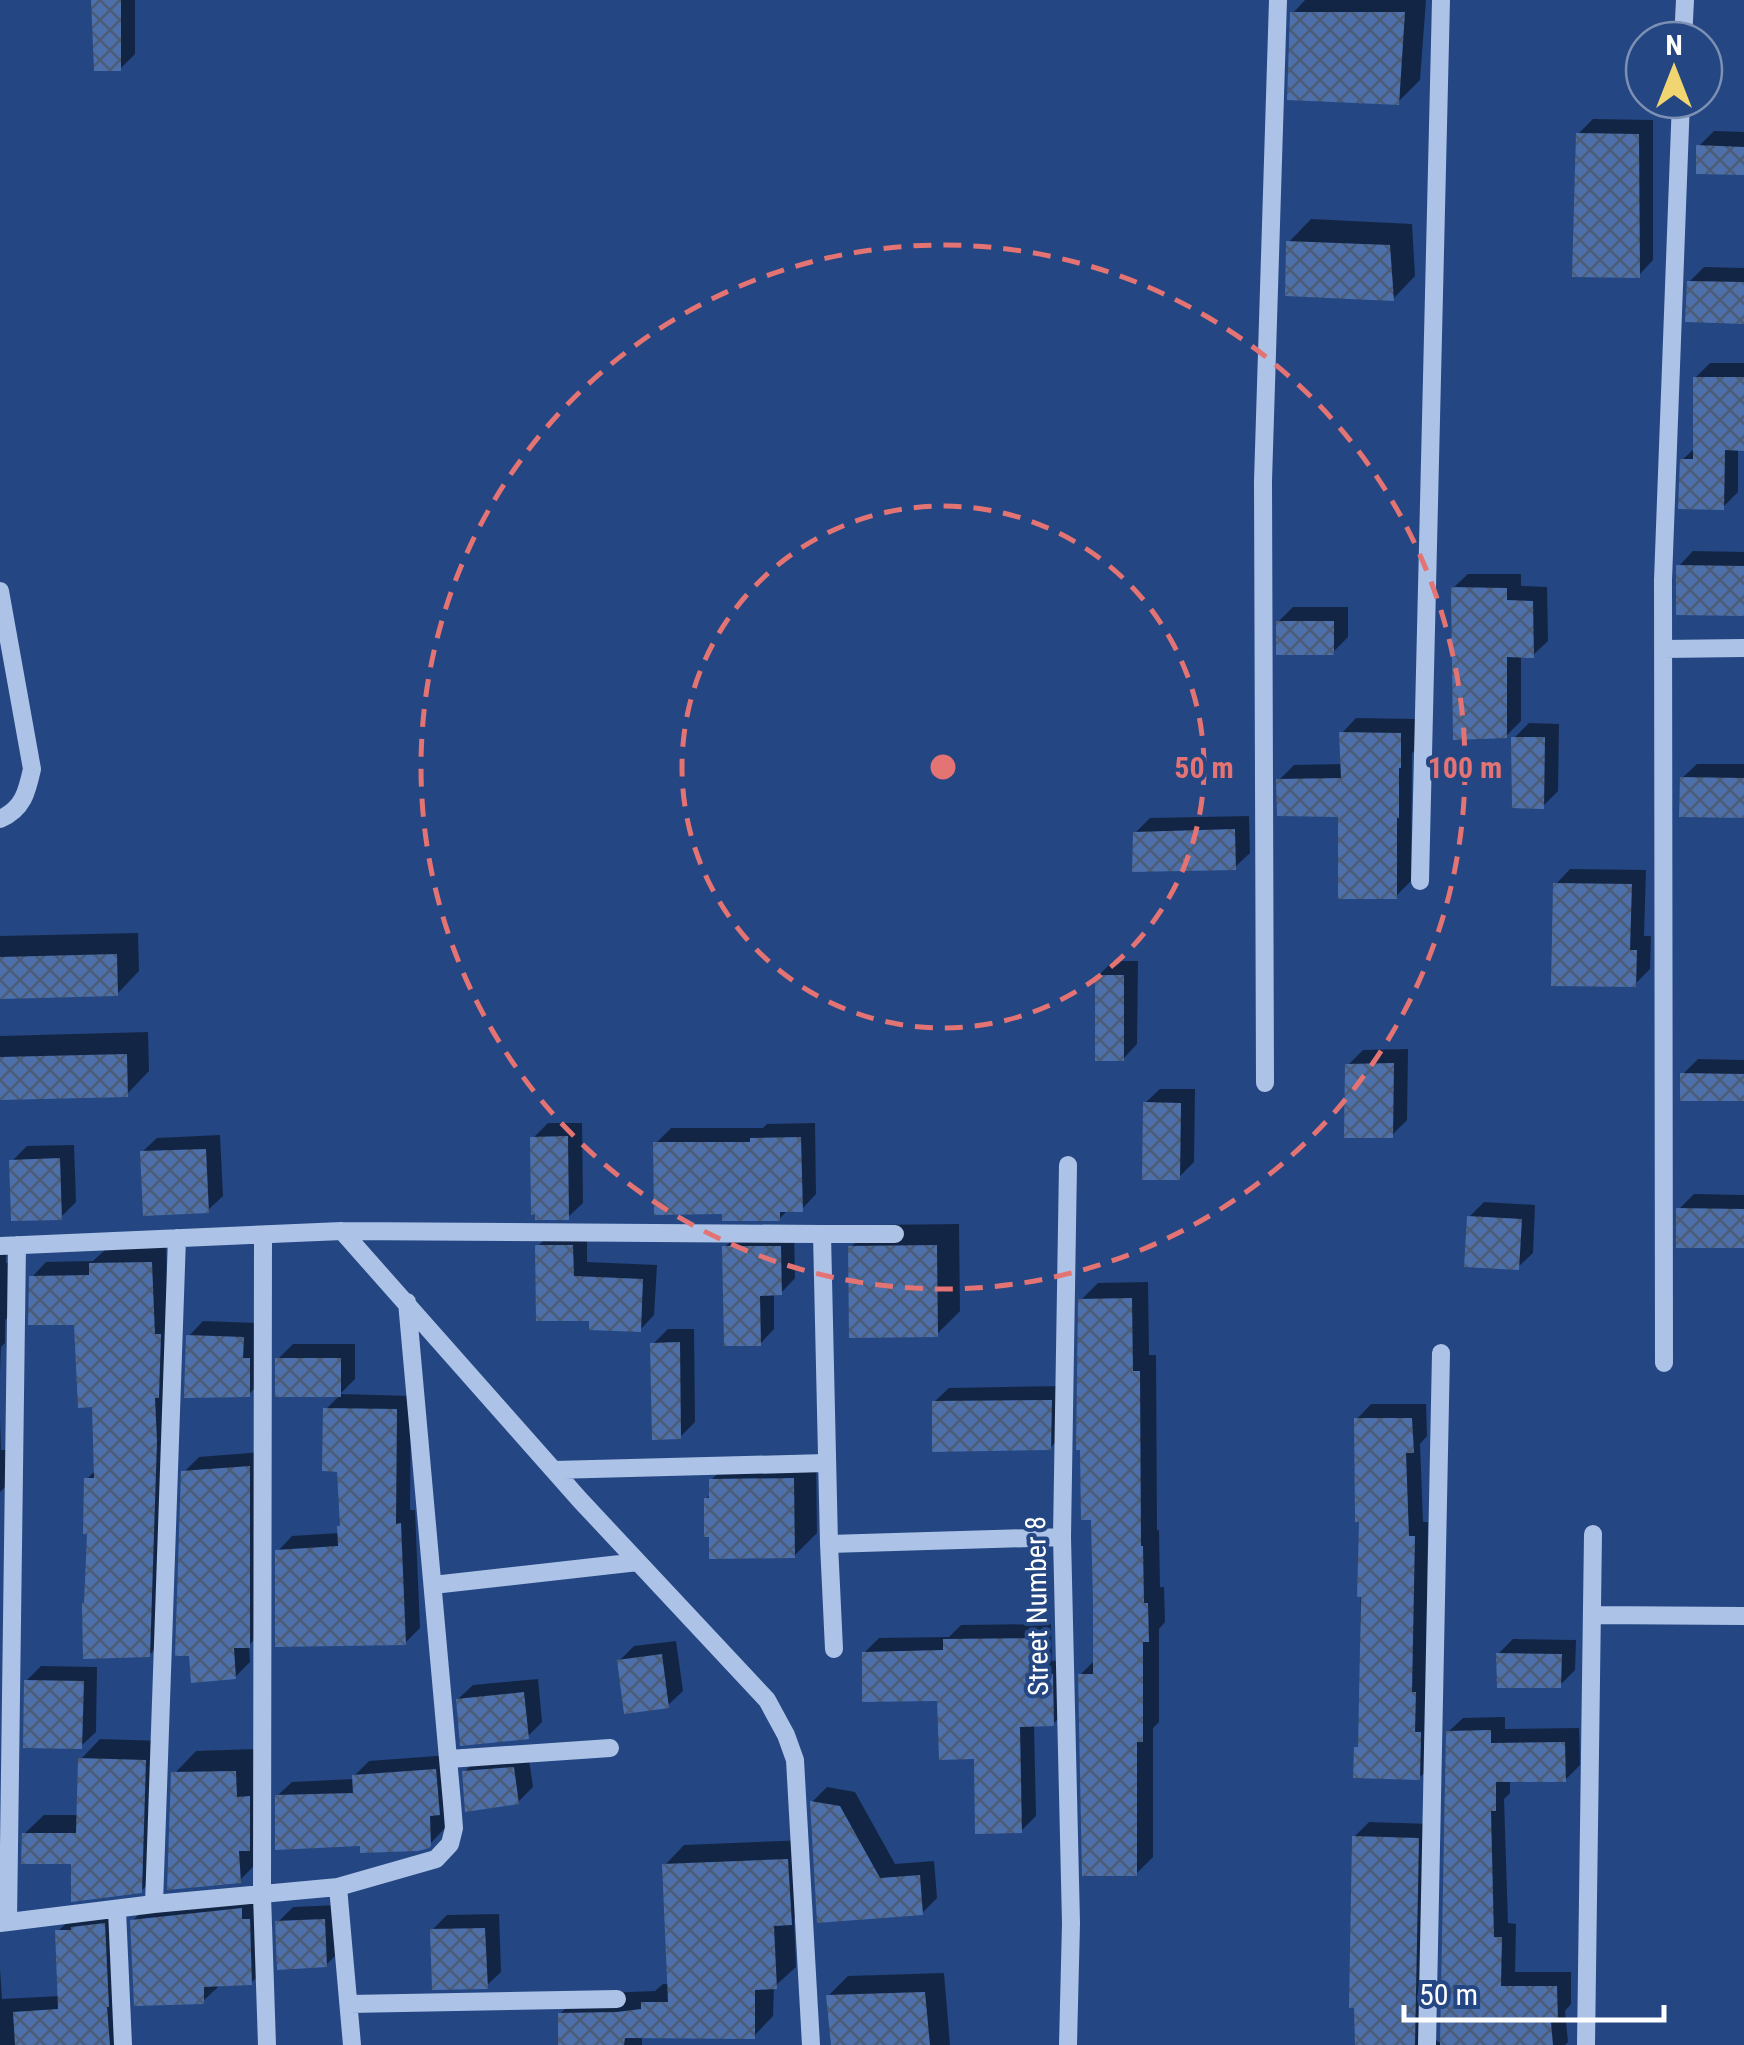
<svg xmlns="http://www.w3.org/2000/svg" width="1744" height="2045" font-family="'Roboto Condensed',sans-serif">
  <defs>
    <pattern id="building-cross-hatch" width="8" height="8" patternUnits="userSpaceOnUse" patternTransform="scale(2.5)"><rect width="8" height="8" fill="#4d70aa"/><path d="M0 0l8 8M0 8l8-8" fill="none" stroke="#4c5c76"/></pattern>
  </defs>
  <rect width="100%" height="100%" fill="#244682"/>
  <!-- shadow -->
  <path fill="#0007" d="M95,0H135V54L120,69Z
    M1305,0H1426L1420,80L1398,102L1293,13Z
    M1593,119L1653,120V260L1639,275L1578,134Z
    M1714,131L1744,132V173L1699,146Z
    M1311,219L1412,224L1415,276L1393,299L1289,242Z
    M1704,267L1744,268V321L1689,282Z
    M1710,363H1744V448H1738V492L1723,507L1682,460L1695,448V378Z
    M1693,551L1744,552V613L1679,566Z
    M1468,574H1521V586L1547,587L1548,641L1533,655H1521V721L1506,736L1453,588Z
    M1293,607H1348V637L1333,652L1278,622Z
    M1356,718L1415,719V750L1412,753L1411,881L1396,896L1341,814L1279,780L1294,765L1343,764L1342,733Z
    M1529,723L1559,724L1558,791L1543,806L1514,738Z
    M1697,764H1744V816L1682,778Z
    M1249,816L1250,853L1235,867L1135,833L1150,818Z
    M1570,869L1646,870L1644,936H1651L1650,969L1635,984L1556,884Z
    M138,933L139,971L117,994L0,997V936Z
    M1113,961H1138L1137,1044L1123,1059L1098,976Z
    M148,1032L149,1071L127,1094L0,1097V1036Z
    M1408,1049L1407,1120L1392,1135L1348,1065L1363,1050Z
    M1698,1059L1744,1060V1098L1683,1074Z
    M1160,1089H1195L1194,1162L1179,1177L1145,1103Z
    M548,1123H582L583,1203L568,1217L533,1138Z
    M815,1123L816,1194L802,1209H789L779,1219L724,1211L656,1143L671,1128H763L767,1124Z
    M220,1135L223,1196L208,1210L142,1152L157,1138Z
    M74,1145L76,1202L61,1217L12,1161L27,1146Z
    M1694,1194L1744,1195V1246L1679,1209Z
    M1484,1202L1535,1205L1533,1253L1518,1267L1469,1217Z
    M959,1224L960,1311L937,1334L850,1248L873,1225Z
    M553,1231H587V1262L657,1265L654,1315L640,1330L592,1318L538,1246Z
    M740,1232H794L795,1278L781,1293H774V1329L760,1344L725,1247Z
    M166,1248L168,1320L164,1640L149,1655L89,1531L87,1479L97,1469L94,1404L77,1322L32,1277L46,1262L93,1261L106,1249Z
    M0,1249H6V1263H18L17,1308L5,1320V1343L1,1347L0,1372Z
    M1148,1282L1149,1355H1156L1157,1530H1159L1160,1587H1164L1165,1622L1159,1629V1722L1153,1728V1857L1136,1874L1080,1675L1095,1660L1094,1518L1081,1300L1098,1283Z
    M203,1321L257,1323L264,1379L249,1394L189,1336Z
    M668,1329H694L695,1422L680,1437L653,1344Z
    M293,1344H355V1379L340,1394L278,1359Z
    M1065,1386V1433L1050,1448L934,1402L949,1388Z
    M341,1394L411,1396L410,1510H415L420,1628L405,1643L278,1551L292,1536L340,1533L342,1524L339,1469L326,1409Z
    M1371,1404H1426L1427,1436L1420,1444L1423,1522H1428L1426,1678L1434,1763L1419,1778L1357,1748L1360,1744L1361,1519L1357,1419Z
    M0,1418L1,1450H11L10,1482L0,1492Z
    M264,1452V1630L249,1645L250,1662L235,1677L184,1472L199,1457Z
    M816,1457L817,1533L794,1556L706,1499L711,1494V1480L734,1458Z
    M1051,1624L1052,1661L1067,1660L1068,1709L1053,1724H1034L1036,1816L1021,1831L940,1698L864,1653L879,1638L949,1637L961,1625Z
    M1513,1639L1576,1640L1575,1670L1560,1685L1498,1654Z
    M676,1641L683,1691L668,1705L619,1661L634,1646Z
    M41,1666L97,1667L96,1732L81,1746L26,1681Z
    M538,1679L542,1722L527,1737L458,1699L473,1685Z
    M1505,1717V1729L1579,1728L1580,1765L1565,1780H1510V1793L1504,1799L1508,1923L1516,1924L1515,1972H1571V2004L1565,2011L1568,2042L1565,2045H1357L1354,1837L1369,1822L1432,1824L1431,2037L1442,2044L1448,1732L1463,1718Z
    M100,1739L165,1741L161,1871L141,1891L74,1861L24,1834L44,1815H79L81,1759Z
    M257,1749L259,1775H271V1826L261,1836L262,1858L239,1881L174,1774L196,1751Z
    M528,1753L533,1787L518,1802L464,1772L479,1757Z
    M450,1755L444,1808L445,1828L428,1846L362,1844L277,1796L292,1782L354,1779V1776L369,1761Z
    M827,1787L855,1792L895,1864L934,1861L937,1898L922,1913L819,1920L812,1802Z
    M807,1840L810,1902L794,1919L796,1967L774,1987L773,2016L754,2036H642V2045H560V2014L580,1994L655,1991L663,1984H670L665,1865L684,1845Z
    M256,1895L266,1968L251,1983L218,1984V1987L203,2001L132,1921L147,1906Z
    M339,1905L341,1950L326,1965L278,1922L293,1907Z
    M120,1908L127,2045H0V1968L2,1999L60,1996L58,1931L74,1916Z
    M499,1914L501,1972L486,1986L432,1930L447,1915Z
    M944,1973L950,2045H833L828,1996L848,1976Z"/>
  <!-- building -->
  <path fill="url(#building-cross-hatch)" d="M91,0H121V71H94Z
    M1290,12H1405L1399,105L1287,100Z
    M1576,133L1639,134L1640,278L1572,277Z
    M1696,145L1744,147V175L1696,174Z
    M1286,241L1390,245L1394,301L1285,296Z
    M1687,281L1744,282V324L1685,322Z
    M1693,377H1744V451L1725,450L1724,510L1678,509L1680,459H1693Z
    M1676,565L1744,566V616L1676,615Z
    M1451,587L1507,588V600L1533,601L1534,658L1507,657V738L1453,740Z
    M1276,621H1334V655H1276Z
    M1339,732L1401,733V768H1399V818H1397V899H1338V817L1277,816L1276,779L1341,778Z
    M1511,737H1545L1544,809L1512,808Z
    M1680,777L1744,778V818L1679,817Z
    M1235,829L1236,870L1132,872L1133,832Z
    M1553,883L1632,884L1630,950H1637L1636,987L1551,986Z
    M117,954L118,996L0,999V957Z
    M1095,975H1124V1061H1095Z
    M127,1054L128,1097L0,1100V1057Z
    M1394,1063L1393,1138H1344L1345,1064Z
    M1680,1073L1744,1074V1101H1680Z
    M1143,1102L1181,1103L1180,1180H1142Z
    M568,1136L569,1220H535V1214L531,1215L530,1137Z
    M801,1137L803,1212H780V1221H722V1214L654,1215L653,1142H750V1138Z
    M206,1149L209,1213L143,1216L140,1151Z
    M60,1158L62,1220L11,1221L9,1160Z
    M1676,1208L1744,1209V1248H1676Z
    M1467,1216L1522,1219L1519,1270L1464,1267Z
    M535,1245H573L574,1276L643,1279L641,1332L589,1330V1321H536Z
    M937,1245L938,1337L849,1338L848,1246Z
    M722,1246H781L782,1295L760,1296L761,1346H724Z
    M152,1262L155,1334H161L159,1398H155L157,1441L150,1657L83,1659L82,1603H84L87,1534H83L84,1478H94L92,1407L78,1408L74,1325H28L29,1276L89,1275V1263Z
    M1132,1298L1133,1371H1140L1141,1546H1143L1144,1603H1148L1149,1642H1143V1742H1137V1876H1082L1078,1674H1093V1604L1091,1520H1081L1080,1450H1076L1078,1299Z
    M186,1335L244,1337L243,1358H250V1397L184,1398Z
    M680,1342L681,1439L652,1440L650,1343Z
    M275,1358H341V1397H275Z
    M1052,1400L1051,1450L932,1452V1401Z
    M323,1408L397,1409L396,1524L401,1523L406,1645L275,1647V1550L338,1546L337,1526H340L337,1472L322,1471Z
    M1354,1418H1412L1414,1453H1406L1409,1536H1415L1412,1692H1416L1415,1732H1421L1420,1780L1353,1778L1354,1747H1358L1361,1597H1357L1359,1522H1355Z
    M250,1466V1648H234L236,1679L191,1683L189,1656H175L181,1471Z
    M794,1478L795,1558L709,1559V1537H704V1498H709V1479Z
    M1037,1638L1038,1674H1053L1054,1726L1020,1727L1022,1833L975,1834L974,1759L939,1760L937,1701L862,1702V1652L943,1650V1639Z
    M1496,1653L1562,1654L1561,1688H1497Z
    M662,1654L669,1708L624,1714L617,1660Z
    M24,1680L84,1681L82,1749L23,1748Z
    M524,1692L529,1739L460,1746L456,1699Z
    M1491,1730V1743L1565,1742L1566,1782H1496V1811H1491L1494,1937H1502L1501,1986H1557L1558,2022H1551L1553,2045H1440L1446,1731Z
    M78,1758L146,1760L142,1893L71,1902V1864H21L22,1833H76Z
    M514,1767L519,1804L465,1812L462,1771Z
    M436,1769L440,1815L430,1816L431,1846L429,1848L418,1851L360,1853V1846L275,1850V1795L353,1793L352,1775Z
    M236,1771L237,1797L250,1796V1851H239L241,1883L167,1890L171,1772Z
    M810,1801L840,1806L880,1878L920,1875L923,1915L817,1923Z
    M1352,1836L1419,1838L1415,2045H1355L1354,2008H1349Z
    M788,1859L792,1925L774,1926L777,1989L755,1990V2039L625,2038L624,2045H558V2013L617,2012L641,2009V2002H668L662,1864Z
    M242,1908V1919H250L252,1985L204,1987V2004L134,2006L130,1920Z
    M325,1919L327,1967L277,1970L275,1921Z
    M105,1923L109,2007H107L110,2045H15L13,2012L58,2009L55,1930H71V1927Z
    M485,1928L488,1989L432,1990L430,1929Z
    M925,1992L930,2045H831L826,1995Z"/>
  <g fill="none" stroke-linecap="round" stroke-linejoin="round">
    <!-- minor -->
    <path stroke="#acc2e7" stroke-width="18" d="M1683,40L1685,0
      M0,591L32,769C27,792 23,809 0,819
      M1663,649L1744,648
      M1420,881L1441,0
      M1265,1083L1263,481L1278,0
      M1068,1165L1062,1537L1071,1923L1068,2045
      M342,1231L822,1234L829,1544L1062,1537
      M822,1234H895
      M263,1235L262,1895L267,2045
      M0,1246L342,1231L580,1500L767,1700L786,1735L795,1760L811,2045
      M1664,1363L1663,580L1681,100
      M554,1470L826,1463
      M829,1544L834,1649
      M433,1585L638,1562
      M1592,1615L1744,1616
      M449,1759L610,1748
      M338,1887L352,2045
      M154,1904L177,1238
      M117,1910L123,2045
      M8,1922L17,1245
      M0,1923L154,1904L338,1887L436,1859L450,1844L454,1828L452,1803L407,1302
      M349,2004L617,1999
      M1427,2045L1441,1353
      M1586,2045L1593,1534"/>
  </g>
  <!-- distance rings -->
  <g fill="none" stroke="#e47373" stroke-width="5" stroke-dasharray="18 12">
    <circle cx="943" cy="767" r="261"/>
    <circle cx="943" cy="767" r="522"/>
  </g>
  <g text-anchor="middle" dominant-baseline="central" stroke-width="8" stroke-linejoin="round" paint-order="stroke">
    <!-- street labels -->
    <g font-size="28" fill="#fff" stroke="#244682">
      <text transform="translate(1037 1606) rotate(-91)">Street Number 8</text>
    </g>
  </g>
  <circle cx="943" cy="767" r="15" fill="#e47373" stroke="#244682" stroke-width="5"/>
  <g font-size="30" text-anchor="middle" font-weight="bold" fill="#e47373" stroke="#244682" stroke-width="8" stroke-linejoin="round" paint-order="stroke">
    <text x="1204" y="778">50 m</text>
    <text x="1465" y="778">100 m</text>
  </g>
  <!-- north arrow -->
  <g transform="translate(1674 70)"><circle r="48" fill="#244682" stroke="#7c90b4" stroke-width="2.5"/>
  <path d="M0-8L18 38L0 25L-18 38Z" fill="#f1d570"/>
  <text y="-15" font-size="28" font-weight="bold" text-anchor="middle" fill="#ffffff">N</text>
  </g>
  <!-- scale -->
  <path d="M1404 2005v15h260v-15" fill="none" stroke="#ffffff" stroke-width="5"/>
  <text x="1419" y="2005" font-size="30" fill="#ffffff" stroke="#244682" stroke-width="8" paint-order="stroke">50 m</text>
</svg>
